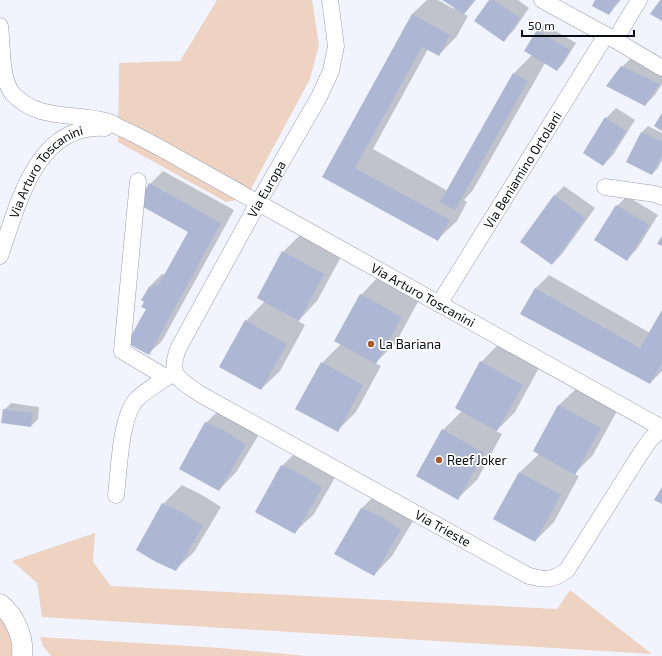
<svg xmlns="http://www.w3.org/2000/svg" width="662" height="656" font-family="'Exo 2',sans-serif">
  <rect width="100%" height="100%" fill="#f1f4ff"/>
  <!-- green -->
  <path fill="#eed3c2" d="M217,0H312L319,45L310,79L246,198L226,202L118,142L119,63L180,61Z
    M95,533L93,562L111,586L557,609L570,590L652,654L42,617L37,583L12,561Z
    M0,609L11,623L17,656H0Z
    M40,637L221,648L307,656H51L43,646Z"/>
  <!-- shadow -->
  <path fill="#0003" d="M427,0H438L454,9L455,7L443,0H476L464,14L468,16L457,36L439,55L428,49L373,149L448,191L514,73L532,55L538,31L544,24L576,43L563,64L557,70L545,63L473,190L464,200L467,202L457,221L438,239L324,176L412,14Z
    M490,0H518L529,8L514,30L504,40Z
    M597,0H621L609,14Z
    M632,57L662,72V84L655,95L645,105L622,67Z
    M616,108L635,120L613,155L603,165L606,118Z
    M648,126L662,133V160L658,168L652,174L642,132Z
    M163,171L234,210L162,341L148,354L147,309L149,287L162,274L165,275L189,231L150,184Z
    M564,186L595,208L562,254L552,264L554,196Z
    M627,196L658,215L637,249L627,259L596,240L617,206Z
    M302,233L342,255L317,301L298,321L305,325L280,371L261,389L246,321L265,301L283,252Z
    M549,275L650,333L662,312V371L650,383L522,313L536,288Z
    M379,276L420,298L395,344L375,363L381,366L356,412L337,431L322,363L341,344L361,295Z
    M500,343L540,366L515,412L496,431L502,434L477,480L458,498L443,430L462,411L481,362Z
    M578,387L618,409L593,455L574,474L579,476L554,522L535,541L520,472L539,454L534,451L559,405Z
    M11,403L39,407L38,419L31,426L4,410Z
    M225,404L264,426L237,471L219,490L206,423Z
    M301,447L340,469L314,514L295,532L282,466Z
    M182,485L202,495L221,507L194,552L175,570L163,504Z
    M380,490L419,511L392,556L374,575L336,554L362,508Z"/>
  <!-- building -->
  <path fill="#adb7d4" d="M442,0H474L464,14Z
    M489,0H494L520,18L504,42L474,21Z
    M595,0H618L609,15L592,6Z
    M660,0H662V21L650,14Z
    M412,14L450,35L439,56L422,47L355,168L450,220L438,241L322,177Z
    M537,30L570,50L557,71L524,51Z
    M621,66L659,84L645,106L606,86Z
    M513,73L528,81L455,210L440,202Z
    M662,113V131L654,126Z
    M605,117L626,131L603,166L583,153Z
    M641,132L662,142V155L652,175L626,162Z
    M149,183L221,223L149,355L127,343L146,309L141,307L144,302L141,300L149,287L152,288L154,284L158,286L188,232L138,204Z
    M554,195L585,218L552,265L520,242Z
    M616,205L649,225L627,261L594,240Z
    M662,236V246L657,244Z
    M282,251L324,274L299,321L257,298Z
    M535,288L640,348L662,310V363L650,384L520,314Z
    M360,294L402,317L376,364L334,341Z
    M245,320L287,344L261,390L219,367Z
    M480,361L523,385L497,431L455,408Z
    M321,362L363,385L338,432L295,409Z
    M558,405L601,428L575,475L533,451Z
    M3,409L33,413L31,427L1,423Z
    M205,422L227,432L246,445L219,491L179,469Z
    M442,429L484,453L458,500L416,476Z
    M281,465L303,475L322,488L295,534L255,512Z
    M519,472L561,495L535,542L493,519Z
    M662,487V504L654,500Z
    M162,503L183,513L203,526L176,571L156,562L136,550Z
    M361,508L382,517L401,530L374,576L334,554Z"/>
  <g fill="none" stroke-linecap="round" stroke-linejoin="round">
    <!-- minor casing -->
    <g stroke="#999eae" stroke-width="17">
      <g id="minor">
        <path d="M542,0L615,40L662,68"/>
        <path id="s1" d="M0,26C3,49 0,76 12,93C40,123 75,111 109,122C114,124 118,127 123,129C145,139 166,151 187,163C224,184 260,204 296,224L662,428L650,440L639,456L567,570C552,581 546,580 529,576L200,394C179,379 167,376 179,347L258,203L319,97L331,71L336,46L330,0"/>
        <path d="M615,40L639,0"/>
        <path d="M138,181L122,351L167,378"/>
        <path d="M605,187L655,194L662,197"/>
        <path id="s2" d="M0,256C18,205 36,123 105,128"/>
        <path id="s3" d="M439,304L606,35"/>
        <path d="M116,495C119,472 120,416 137,399C146,390 163,380 175,372"/>
      </g>
    </g>
    <!-- major casing -->
    <g stroke="#999eae" stroke-width="21">
      <path id="major" d="M0,604C15,616 24,637 22,656"/>
    </g>
    <!-- minor -->
    <use href="#minor" stroke="#fff" stroke-width="16"/>
    <!-- major -->
    <use href="#major" stroke="#fff" stroke-width="20"/>
  </g>
  <!-- markers -->
  <g fill="#a15e2d" stroke="#fff" stroke-width="1.5">
    <circle cx="371" cy="344" r="4"/>
    <circle cx="439" cy="460" r="4"/>
  </g>
  <g text-anchor="middle" dominant-baseline="central" stroke-width="3.5" stroke-linejoin="round" paint-order="stroke">
    <!-- street labels -->
    <g font-size="13" fill="#0b0d12" stroke="#fff">
      <text stroke="none"><textPath href="#s3" startOffset="158">Via Beniamino Ortolani</textPath></text>
      <text stroke="none"><textPath href="#s2" startOffset="99">Via Arturo Toscanini</textPath></text>
      <text stroke="none"><textPath href="#s1" startOffset="1632">Via Europa</textPath></text>
      <text stroke="none"><textPath href="#s1" startOffset="531">Via Arturo Toscanini</textPath></text>
      <text transform="translate(443 528) rotate(29)">Via Trieste</text>
    </g>
    <!-- poi labels -->
    <g font-size="13" fill="#0b0d12" stroke="#fff" text-anchor="start">
      <text x="379" y="344">La Bariana</text>
      <text x="447" y="460">Reef Joker</text>
    </g>
  </g>
  <!-- scale -->
  <path d="M522 30v6h112v-6" fill="none" stroke="#0b0d12" stroke-width="2"/>
  <text x="528" y="30" font-size="12" fill="#0b0d12" stroke="#ffffff" stroke-width="3" paint-order="stroke">50 m</text>
</svg>
